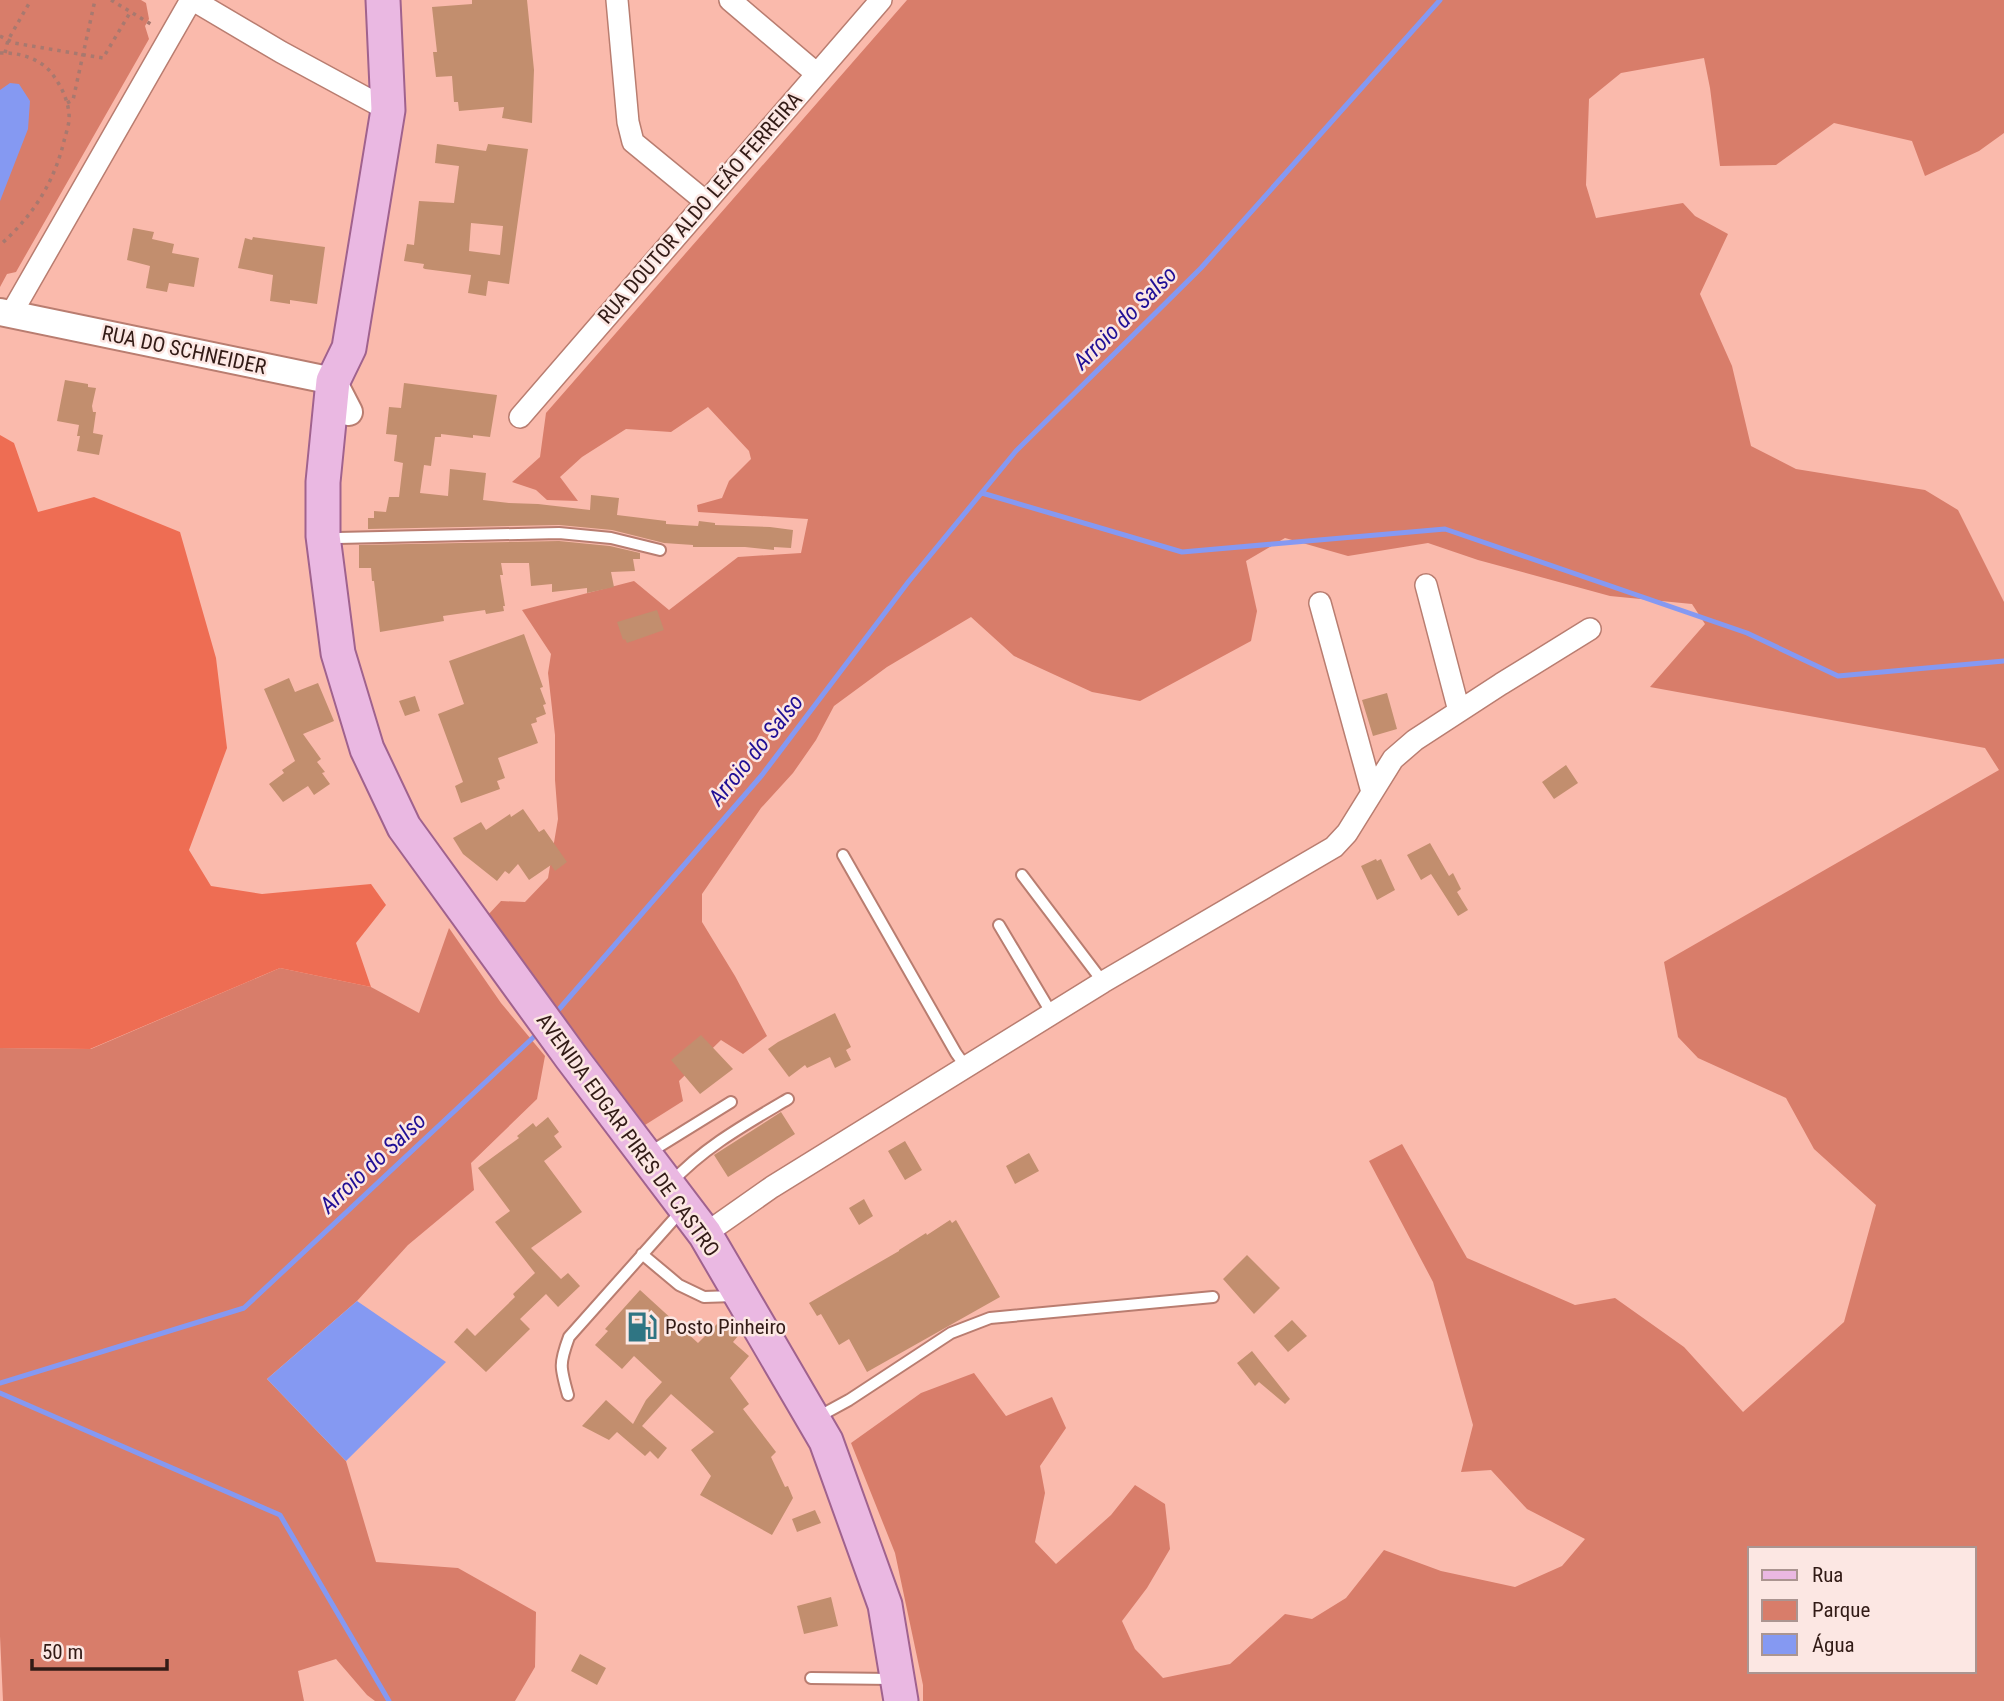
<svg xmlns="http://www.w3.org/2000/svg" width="2004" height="1701" font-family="'Roboto Condensed',sans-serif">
  <rect width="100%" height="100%" fill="#fabaac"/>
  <!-- green -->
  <path fill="#d87d6a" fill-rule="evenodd" d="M0,0H141L146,3L149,19L145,26L149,39L16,272L7,274L0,287Z
    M907,0H2004V133L1979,151L1925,176L1912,141L1834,123L1776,165L1720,166L1710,88L1704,58L1621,73L1589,99L1586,185L1596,218L1683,203L1695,216L1728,234L1700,294L1732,366L1751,446L1796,469L1925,490L1958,510L2004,602V1701H923V1685L895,1553L851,1443L921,1393L974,1373L1006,1416L1052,1397L1066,1428L1040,1466L1045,1493L1035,1542L1056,1564L1111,1515L1135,1485L1165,1504L1170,1549L1147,1588L1122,1621L1135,1649L1163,1678L1230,1664L1285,1614L1312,1619L1346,1598L1384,1550L1441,1571L1515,1587L1562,1566L1585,1539L1527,1509L1491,1470L1461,1472L1473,1425L1433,1282L1369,1161L1402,1144L1467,1258L1575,1305L1615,1298L1684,1347L1743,1412L1844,1322L1876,1205L1814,1149L1786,1098L1698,1058L1678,1037L1664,962L1999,770L1985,748L1650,687L1705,624L1692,604L1610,596L1478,560L1428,543L1348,556L1285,538L1246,561L1257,611L1251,641L1140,701L1092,692L1014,656L971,617L887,667L834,706L816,740L793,773L761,808L702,894V922L735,976L767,1036L743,1054L721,1040L679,1081L683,1101L645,1125L487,916L501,901L525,902L548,878L558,819L555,780V735L548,673L551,654L522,610L634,581L669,610L738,557L801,553L808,519L698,512L697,505L722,498L729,481L751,459L749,451L708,407L671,432L626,429L582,457L560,477L578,501L547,500L536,490L512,482L540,457L546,413ZM1750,1549H1974V1671H1750Z
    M449,928L501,1003L545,1056L537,1099L471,1163L474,1190L408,1245L357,1301L267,1379L346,1461L376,1562L458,1568L536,1612L535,1667L515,1701H375L367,1695L336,1659L298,1671L304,1701H3L0,1636V1048L91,1049L280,968L371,987L419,1013Z"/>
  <!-- forest -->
  <path fill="#ee6d53" d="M0,435L14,443L38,512L94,497L180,532L216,658L227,748L189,850L211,886L262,894L371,884L386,905L356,943L371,987L280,968L90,1049L0,1048Z"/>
  <!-- water -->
  <path fill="#8599f2" d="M10,83L19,84L30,101L28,129L0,201V90Z
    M357,1301L446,1362L346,1461L267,1379Z"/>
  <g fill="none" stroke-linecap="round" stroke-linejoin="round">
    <!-- stream -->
    <path stroke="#8599f2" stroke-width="5" d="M982,493L1182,552L1445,529L1747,633L1838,676L2004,661
      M554,1015L762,775L909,581L1016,451L1201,268L1440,0
      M0,1383L244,1308L538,1033
      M0,1393L280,1515L389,1701"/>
  </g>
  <!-- building -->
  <path fill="#c28e6e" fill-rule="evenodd" d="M472,0H527L534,70L532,123L502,118L504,107L459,111L458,102H454L452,76L436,77L433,52H437L432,7L472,4Z
    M437,144L486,151L488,144L528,149L509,284L488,281L486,296L468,293L471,275L425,269L423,268L424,264L404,261L407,244L414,245L419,201L454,203L459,166L435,163ZM471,223L503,226L500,255L469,251Z
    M133,228L154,232L152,239L174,244L172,253L199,258L194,287L169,283L167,292L146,288L150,266L127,260Z
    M253,237L325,247L317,304L290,300V304L270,301L273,275L238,268L245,238L252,240Z
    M65,380L88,384V387L96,388L92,406L93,412H96L93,433L103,435L99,455L77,451L80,436H77L79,425L57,421Z
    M404,383L497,395L490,437L473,435V438L441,434V437H435L431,466L424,465L420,493L448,496L450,469L486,473L483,500L509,503L538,504L590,510L591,495L619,498L617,515L666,521V524L698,526L699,521L715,523V525L770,527L793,530L791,548L774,547V550L745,547H693V545L664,543L612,530L559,525L368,529V518H374V511L386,512L389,497H399L403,463L394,461L397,435L386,434L389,407L401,408Z
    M559,541L610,546L640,553V559H633L635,571L611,572L614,587L587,593V588L552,592V584L531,586L529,563H501L503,575H500L505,606H503L504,611L486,614L485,610L443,616L444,621L380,632L374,581H372L371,568H359V545Z
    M657,610L664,630L627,643L625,639L623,640L617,622Z
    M524,634L543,687L540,688L546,704L543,705L546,714L536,718L537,722L531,724L538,743L498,758L505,778L497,781L500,789L461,803L455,786L463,782L438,714L464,704L449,661Z
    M289,678L295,692L318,683L334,721L303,734L321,759L317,762L325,772L322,773L330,784L314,795L308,786L283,802L269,784L284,773L282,770L295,761L264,689Z
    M1387,693L1397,729L1373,736L1362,700Z
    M415,696L420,711L405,716L399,701Z
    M1566,765L1578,783L1554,799L1542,782Z
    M523,809L539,832L544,829L567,862L555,871L551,865L529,880L518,864L509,874L505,871L497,881L463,854L453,838L481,822L486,830L510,814L511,817Z
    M1430,843L1449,876L1453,873L1461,889L1457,892L1468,910L1458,916L1431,874L1421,880L1407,855Z
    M1376,859L1377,861L1381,859L1395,890L1377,900L1361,866Z
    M835,1013L851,1047L846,1050L851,1060L835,1068L830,1057L807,1068L805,1065L789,1077L768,1049L778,1042Z
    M701,1035L733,1069L700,1094L671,1060Z
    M781,1112L795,1134L728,1177L714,1155Z
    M548,1117L559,1132L554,1136L562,1147L544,1161L582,1212L531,1248L561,1279L568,1273L580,1286L558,1307L546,1294L520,1319L530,1329L486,1372L454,1342L467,1328L475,1336L515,1297L513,1294L535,1273L495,1222L510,1211L478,1168L519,1138L517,1136L533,1123L536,1127Z
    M905,1141L922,1170L905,1180L888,1151Z
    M1029,1153L1039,1171L1015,1184L1006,1166Z
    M864,1199L873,1216L859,1225L849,1208Z
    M950,1220L952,1223L956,1220L1000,1297L867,1372L849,1339L839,1345L821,1314L817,1316L809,1303L899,1251V1250L926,1233L927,1235Z
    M1247,1255L1280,1288L1254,1314L1223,1279Z
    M640,1290L698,1343L722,1319L738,1336L733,1342L749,1356L730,1378L749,1404L743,1409L776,1452L771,1457L785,1487L788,1486L793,1498L772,1535L700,1495L711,1476L691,1450L714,1432L671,1394L642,1426L667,1448L658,1459L650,1451L645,1456L617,1432L609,1440L582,1426L606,1400L633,1424L646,1400L662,1382L634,1356L622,1369L595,1345L608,1331L605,1329Z
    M1292,1320L1307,1336L1288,1352L1274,1336Z
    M1252,1351L1290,1399L1285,1404L1259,1382L1255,1386L1237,1363Z
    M815,1510L821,1523L797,1532L792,1519Z
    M831,1597L838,1626L804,1634L797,1606Z
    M580,1654L606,1668L597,1685L571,1671Z"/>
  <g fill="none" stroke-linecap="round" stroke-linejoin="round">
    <!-- service casing -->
    <g stroke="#b97d70" stroke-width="14">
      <path id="service" d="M338,538L559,533L611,538L660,550
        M843,855L956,1053L966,1067
        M1022,875L1103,982
        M999,925L1052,1014
        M647,1154L731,1102
        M671,1183C704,1147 746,1124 788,1099
        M642,1254L679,1285L704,1297L734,1296
        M568,1395C560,1367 559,1364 569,1337L683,1209
        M816,1418L849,1400L951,1333L990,1318L1213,1297
        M811,1678L892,1679"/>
    </g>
    <!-- minor casing -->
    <g stroke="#b97d70" stroke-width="24">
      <path id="minor" d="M193,0L281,52L388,110
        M617,0L628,122L633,142L706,202
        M730,0L817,74
        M11,314L191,0
        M520,417L881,0
        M1426,585L1459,711
        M1320,603L1372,792
        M705,1234L772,1187L1103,982L1334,847L1347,833L1393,759L1415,740L1501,684L1590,629"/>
    </g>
    <!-- tertiary casing -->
    <g stroke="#b97d70" stroke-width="30">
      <path id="tertiary" d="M0,312L333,381L349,412"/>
    </g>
    <!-- primary casing -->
    <g stroke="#a0628e" stroke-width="37">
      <path id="primary" d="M383,0L388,110L349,348L333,381L323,482V536L338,653L367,749L404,827L571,1057L705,1234L826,1441L885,1605L901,1701"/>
    </g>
    <!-- path -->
    <path stroke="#a8796f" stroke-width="3.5" stroke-dasharray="3.5 5" stroke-linecap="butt" d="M111,0L154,26
      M0,36L14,43L103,58L131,11
      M0,53C19,52 42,59 53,75C61,86 68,100 69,114C70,123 66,133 64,141C54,183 32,217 0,245
      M5,53L8,40L31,0
      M67,103L73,100L95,0"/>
    <!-- service -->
    <use href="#service" stroke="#fff" stroke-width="10"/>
    <!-- minor -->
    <use href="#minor" stroke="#fff" stroke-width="21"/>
    <!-- tertiary -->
    <use href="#tertiary" stroke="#fff" stroke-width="26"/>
    <!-- primary -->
    <use href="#primary" stroke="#eab8e2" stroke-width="33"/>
  </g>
  <!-- icons -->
  <defs>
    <g id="fuel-bare" transform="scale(2.415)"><path d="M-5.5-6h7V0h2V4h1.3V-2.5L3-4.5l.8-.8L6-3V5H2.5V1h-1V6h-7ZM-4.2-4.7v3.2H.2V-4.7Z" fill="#2f7583" stroke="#fce7e3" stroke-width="2.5" paint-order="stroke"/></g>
  </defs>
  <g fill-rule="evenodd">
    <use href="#fuel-bare" x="642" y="1327"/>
  </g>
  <g text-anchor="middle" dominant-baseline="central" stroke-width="5" stroke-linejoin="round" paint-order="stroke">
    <!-- street labels -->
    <g font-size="21" fill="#321b16" stroke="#fce7e3">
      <text transform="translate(700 208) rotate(-49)">RUA DOUTOR ALDO LEÃO FERREIRA</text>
      <text transform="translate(184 350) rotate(12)">RUA DO SCHNEIDER</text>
      <text transform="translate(628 1135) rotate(54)">AVENIDA EDGAR PIRES DE CASTRO</text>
    </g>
    <!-- poi labels -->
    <g font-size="21" fill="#321b16" stroke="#fce7e3" text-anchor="start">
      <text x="665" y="1327">Posto Pinheiro</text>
    </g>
    <!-- water labels -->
    <g font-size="23" font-style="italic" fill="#200f95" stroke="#fce7e3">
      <text transform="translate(1125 318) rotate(-45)">Arroio do Salso</text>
      <text transform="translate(756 750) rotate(-51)">Arroio do Salso</text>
      <text transform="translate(373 1163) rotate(-43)">Arroio do Salso</text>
    </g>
  </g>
  <!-- legend -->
  <rect x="1748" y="1547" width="228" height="126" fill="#fce7e3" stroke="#ab9591" stroke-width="2"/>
  <rect x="1762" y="1570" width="35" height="10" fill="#eab8e2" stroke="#ab9591" stroke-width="2"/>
  <text x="1812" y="1582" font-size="21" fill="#321b16">Rua</text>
  <rect x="1762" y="1600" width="35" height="21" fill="#d87d6a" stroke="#ab9591" stroke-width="2"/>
  <text x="1812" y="1617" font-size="21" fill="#321b16">Parque</text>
  <rect x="1762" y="1634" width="35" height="21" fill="#8599f2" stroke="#ab9591" stroke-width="2"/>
  <text x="1812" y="1652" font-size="21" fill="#321b16">Água</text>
  <!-- scale -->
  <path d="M32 1659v10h135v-10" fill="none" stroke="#321b16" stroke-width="3.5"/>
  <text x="42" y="1659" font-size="21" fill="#321b16" stroke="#fce7e3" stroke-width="5" paint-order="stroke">50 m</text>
</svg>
